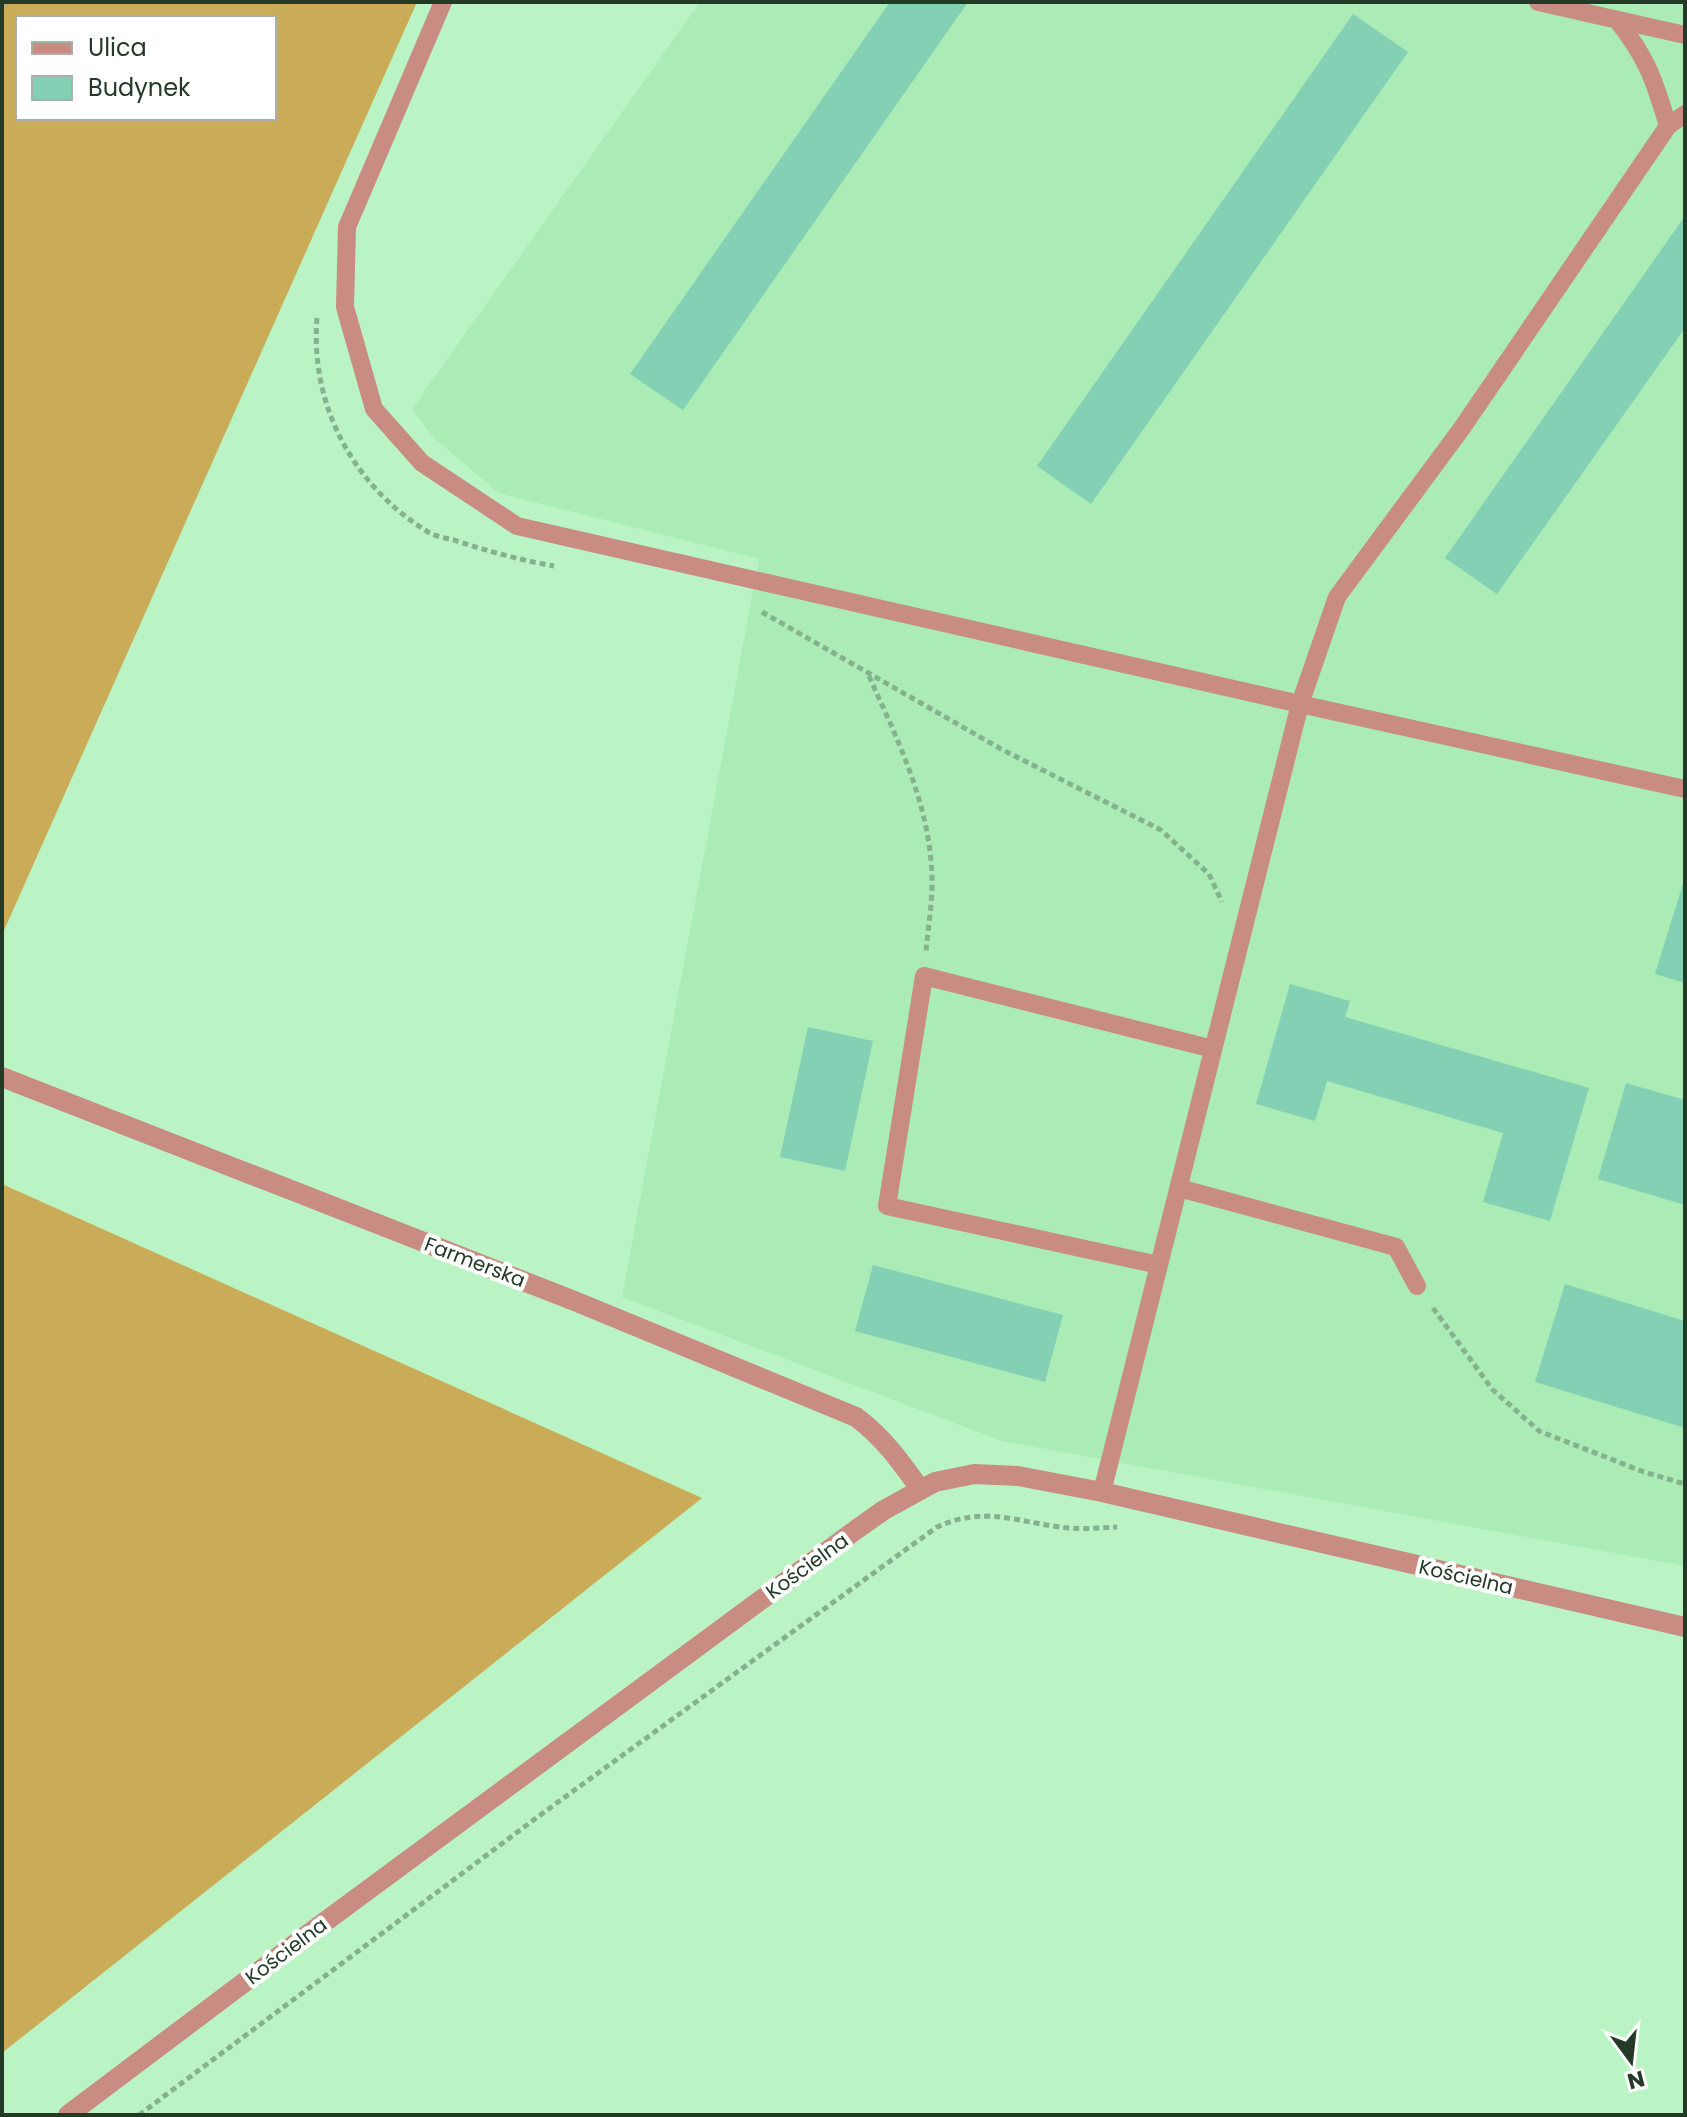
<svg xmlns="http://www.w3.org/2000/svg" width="1687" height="2117" font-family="Poppins,sans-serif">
  <rect width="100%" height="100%" fill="#baf3c4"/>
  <!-- built -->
  <path fill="#abebb6" d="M700,2H1685V1566L1002,1441L622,1297L759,559L499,493L435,439L412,409Z"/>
  <!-- forest -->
  <path fill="#caab57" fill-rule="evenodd" d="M2,2H417L2,935ZM18,18H274V118H18Z
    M2,1184L702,1498L2,2053Z"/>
  <!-- building -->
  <path fill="#83d0b5" d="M890,2H968L683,410L630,374Z
    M1353,14L1408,52L1091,504L1037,466Z
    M1685,216V328L1497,594L1445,558Z
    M1685,877V983L1655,974Z
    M1290,984L1350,1001L1345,1017L1589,1088L1550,1221L1483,1202L1503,1133L1327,1081L1315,1121L1256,1104Z
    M808,1027L873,1041L845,1171L780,1157Z
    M1626,1083L1685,1100V1205L1598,1179Z
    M873,1265L1063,1315L1045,1382L855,1331Z
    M1565,1284L1685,1321V1428L1535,1382Z"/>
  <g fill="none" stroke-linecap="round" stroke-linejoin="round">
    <!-- path -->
    <path stroke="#85b28d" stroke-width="5" stroke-dasharray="6 4" stroke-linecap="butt" d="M317,318C310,404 352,484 425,530C433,536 444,538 454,540C487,551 520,560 554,566
      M762,612L1001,749L1161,830L1209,874L1222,902
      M869,676C899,743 932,809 932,883C932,905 928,929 926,951
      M1433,1308L1492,1389L1539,1431L1644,1472L1685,1484
      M139,2115L543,1813L937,1527C983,1506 1014,1521 1060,1527C1079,1530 1098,1528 1117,1527"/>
    <!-- service -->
    <path stroke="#c98c82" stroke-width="18" d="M443,2L347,227L345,307L374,409L422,463L517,526L1300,704L1102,1492
      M1538,2L1685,35
      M1617,20C1647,58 1654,79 1668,126
      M1685,114L1668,126L1462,428L1337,597L1300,704L1685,789
      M1179,1188L1396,1247L1417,1286
      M1159,1265L887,1206L924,976L1213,1049"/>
    <!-- minor -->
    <path stroke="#c98c82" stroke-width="20" d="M2,1077L577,1302L856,1417C883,1437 901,1462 920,1489
      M68,2115L307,1935L857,1529L884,1510L935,1482L974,1474L1018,1476L1102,1492L1685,1627"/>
  </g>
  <g text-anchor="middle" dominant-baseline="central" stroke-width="8" stroke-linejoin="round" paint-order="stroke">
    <!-- street labels -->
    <g font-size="20" fill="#233a27" stroke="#fff">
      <text transform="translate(475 1262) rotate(21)">Farmerska</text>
      <text transform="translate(807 1566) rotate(-36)">Kościelna</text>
      <text transform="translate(1466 1577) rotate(13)">Kościelna</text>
      <text transform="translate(286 1951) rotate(-37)">Kościelna</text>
    </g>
  </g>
  <!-- border -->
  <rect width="1687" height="2117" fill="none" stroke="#233a27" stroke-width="8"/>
  <!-- legend -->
  <rect x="16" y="16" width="260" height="104" fill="#ffffff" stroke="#a7b0a9" stroke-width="2"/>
  <rect x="32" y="42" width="40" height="12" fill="#c98c82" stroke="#a7b0a9" stroke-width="2"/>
  <text x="88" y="56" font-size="24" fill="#233a27">Ulica</text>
  <rect x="32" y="76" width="40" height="24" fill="#83d0b5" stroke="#a7b0a9" stroke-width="2"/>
  <text x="88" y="96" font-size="24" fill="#233a27">Budynek</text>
  <!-- north arrow -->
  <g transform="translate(1631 2061) rotate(165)" stroke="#ffffff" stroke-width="6" paint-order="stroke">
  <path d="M0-6L14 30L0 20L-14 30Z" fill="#233a27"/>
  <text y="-12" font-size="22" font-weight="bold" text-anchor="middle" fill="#233a27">N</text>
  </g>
</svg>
